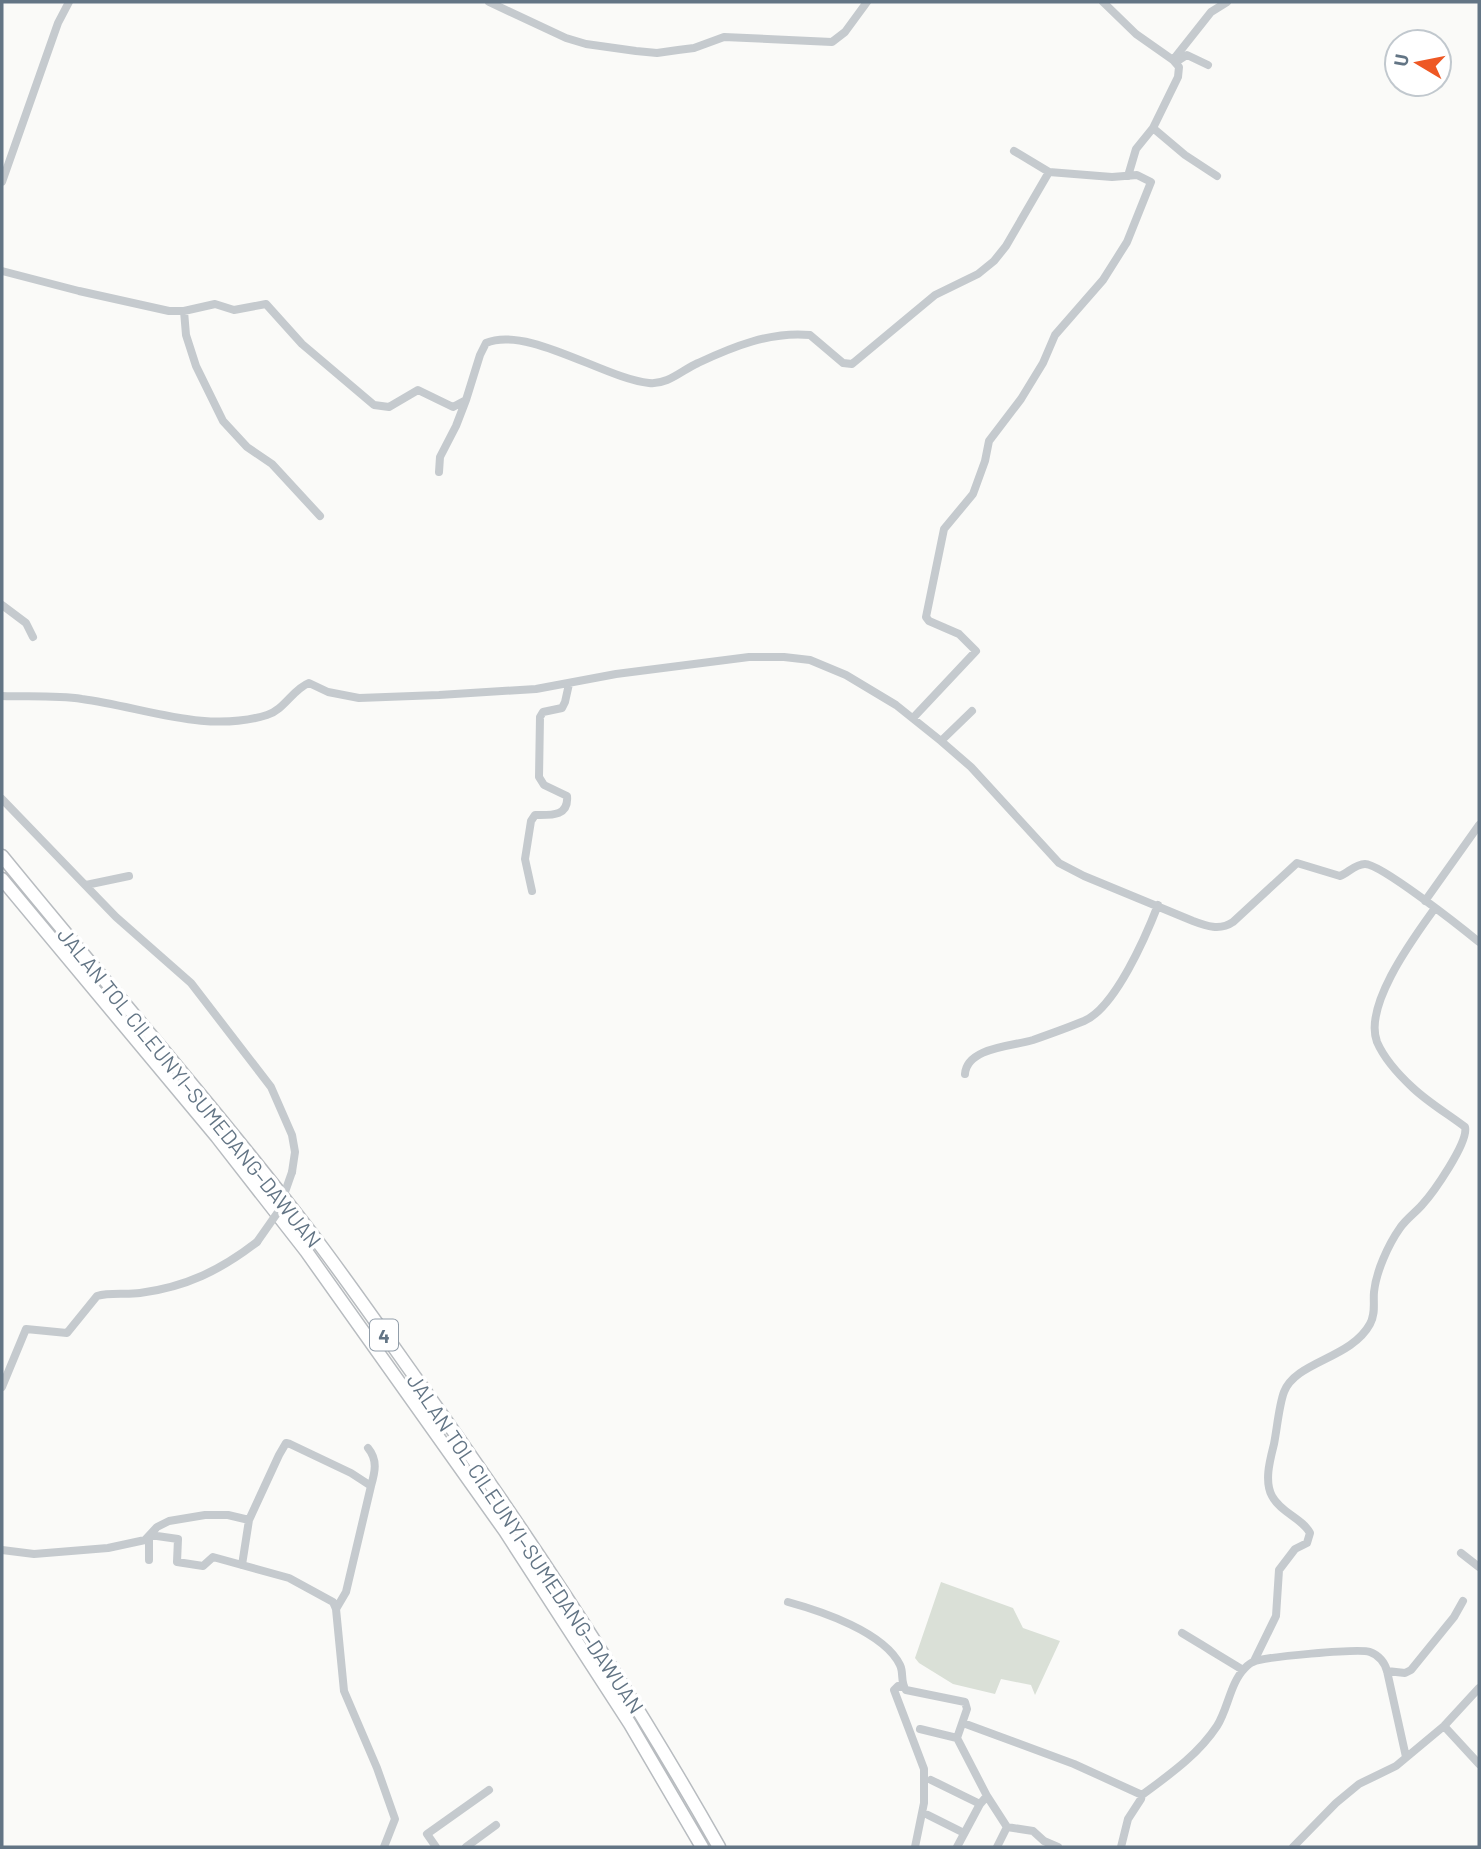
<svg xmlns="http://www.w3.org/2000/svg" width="1481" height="1849" font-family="Barlow,sans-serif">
  <rect width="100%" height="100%" fill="#fafaf8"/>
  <!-- green -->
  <path fill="#dae0d7" d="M941,1582L1013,1608L1023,1628L1060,1641L1035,1695L1031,1685L1001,1679L995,1694L953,1684L919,1663L915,1658Z"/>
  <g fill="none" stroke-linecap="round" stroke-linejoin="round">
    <!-- highway casing -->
    <g stroke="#b8bcc0" stroke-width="15">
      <path id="highway" d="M2,856C107,985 217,1110 318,1242C351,1286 383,1332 415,1377C524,1529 627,1684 719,1847
        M2,879L217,1137L306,1251L505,1531L630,1724L702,1847"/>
    </g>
    <!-- minor -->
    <path stroke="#c5cace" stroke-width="8" d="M489,2L566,38L586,44L636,51L657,53L678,50L694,48L724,37L832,42L845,32L867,2
      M1103,2L1136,34L1173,60L1179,67L1178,77L1153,128L1136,149L1128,176
      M1173,60L1211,12L1227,2
      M1176,62L1187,55L1208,65
      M1153,128L1185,155L1217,176
      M2,182L58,23L69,2
      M2,271L79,291L169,311H184L215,304L234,310L266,304L302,344L374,405L389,407L418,390L453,407L466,400L480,355L486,343C527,325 606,379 649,383C668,385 682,370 698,363C732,347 771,331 810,335L843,363L852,364L935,295L978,274L994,261L1006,246L1049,172
      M184,311L186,335L196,366L223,421L247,447L272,464L320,516
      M439,472L440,457L456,426L466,400
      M2,605L26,623L33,637
      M2,696C28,697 56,695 82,699C143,707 205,734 267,715C284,710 293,689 309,683L328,692L359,698L439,695L536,689L616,674L749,657H784L810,660L846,675L896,705L941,741L971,767L1059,863L1084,876L1193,921C1206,926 1220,931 1233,922L1297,863L1340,876C1348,873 1355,864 1365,864C1381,864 1462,928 1479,942
      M913,718L976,651L959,634L929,621L926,617L944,529L973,494L985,461L989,441L1021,399L1043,363L1055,335L1103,280L1127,242L1151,182L1137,175L1112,177L1049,172L1014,151
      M941,741L972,711
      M2,799L116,917L191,983L271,1087L292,1135L295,1152L292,1172
      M86,885L129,876
      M532,891L525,859L531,821L535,815C550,815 569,817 567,796L544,785L539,777L540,717L543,712L562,708L565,702L569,684
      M1425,901L1479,825
      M965,1074C967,1047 1014,1046 1033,1040C1050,1034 1067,1028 1084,1021C1115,1008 1146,936 1158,905
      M2,1387L26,1329L67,1333L97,1296C110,1292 126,1295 140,1293C186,1287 221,1270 257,1242
      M368,1448C378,1460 375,1472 371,1486
      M150,1535L178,1539L177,1562L203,1566L213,1557L289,1578L333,1602L336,1609L344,1691L377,1768L395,1819L384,1847
      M149,1536V1560
      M2,1550L34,1554L108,1548L145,1540L157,1527L169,1521L205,1515H228L249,1520L279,1455L286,1443L290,1444L351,1473L371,1486L346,1592L336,1609
      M1461,1553L1479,1567
      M242,1565L249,1520
      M788,1602C821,1611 884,1632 900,1665C904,1673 900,1682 906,1690L965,1702L967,1709L957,1738
      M1182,1633L1243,1670
      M1254,1661L1276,1616L1279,1570L1295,1549L1307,1543L1310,1533C1302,1518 1281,1513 1272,1496C1264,1481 1270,1460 1274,1444C1277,1429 1279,1405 1284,1392C1296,1361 1351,1359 1370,1324C1376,1313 1373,1303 1374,1292C1376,1272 1388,1245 1400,1228C1406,1219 1415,1213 1422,1205C1433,1193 1469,1142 1465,1127C1448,1114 1429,1103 1413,1088C1400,1076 1384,1058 1377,1042C1363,1005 1415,936 1435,908
      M1387,1671L1405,1673L1411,1670L1454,1617L1463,1601
      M902,1687L898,1686L894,1690L924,1769V1803L915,1847
      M963,1723L1074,1764L1142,1795
      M1444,1726L1479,1764
      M920,1729L957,1738L987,1796L980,1804L957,1847
      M931,1780L980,1804
      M987,1796L1007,1827L997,1847
      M928,1815L964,1833
      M1007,1827L1033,1831L1044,1841L1058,1847
      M436,1847L427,1834L489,1790
      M466,1847L496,1825
      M1121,1847L1128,1819L1141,1799L1142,1795C1169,1775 1198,1755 1217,1726C1228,1709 1230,1683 1245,1668C1247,1666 1250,1663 1253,1662C1262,1657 1360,1648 1370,1652C1379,1655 1385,1663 1387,1671L1406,1757
      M1293,1847L1336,1803L1359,1784L1396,1766L1444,1726L1479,1688"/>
    <!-- highway -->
    <use href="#highway" stroke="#fff" stroke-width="12"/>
    <!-- minor-bridge -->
    <path stroke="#c5cace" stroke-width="8" d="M257,1242L278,1212L292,1172"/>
  </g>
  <g text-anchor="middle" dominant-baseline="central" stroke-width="7" stroke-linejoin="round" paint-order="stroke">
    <!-- shield labels -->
    <rect fill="#fff" stroke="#929eaa" stroke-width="2" x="370" y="1319.5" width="28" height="31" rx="5"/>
    <g font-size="19" font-weight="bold" fill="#637585">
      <text x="384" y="1335">4</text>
    </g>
    <!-- street labels -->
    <g font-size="21" fill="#637585" stroke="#fff">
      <text transform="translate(190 1087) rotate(51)">JALAN TOL CILEUNYI–SUMEDANG–DAWUAN</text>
      <text transform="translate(526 1543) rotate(56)">JALAN TOL CILEUNYI–SUMEDANG–DAWUAN</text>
    </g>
  </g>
  <!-- border -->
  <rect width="1481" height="1849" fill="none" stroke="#637585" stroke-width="7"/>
  <!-- north arrow -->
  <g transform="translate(1418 63) rotate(280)"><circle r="33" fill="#ffffff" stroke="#c1c8ce" stroke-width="2"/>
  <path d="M0-5L12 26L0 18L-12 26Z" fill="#ee5824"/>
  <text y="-10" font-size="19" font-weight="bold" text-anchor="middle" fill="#637585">U</text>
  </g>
</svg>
